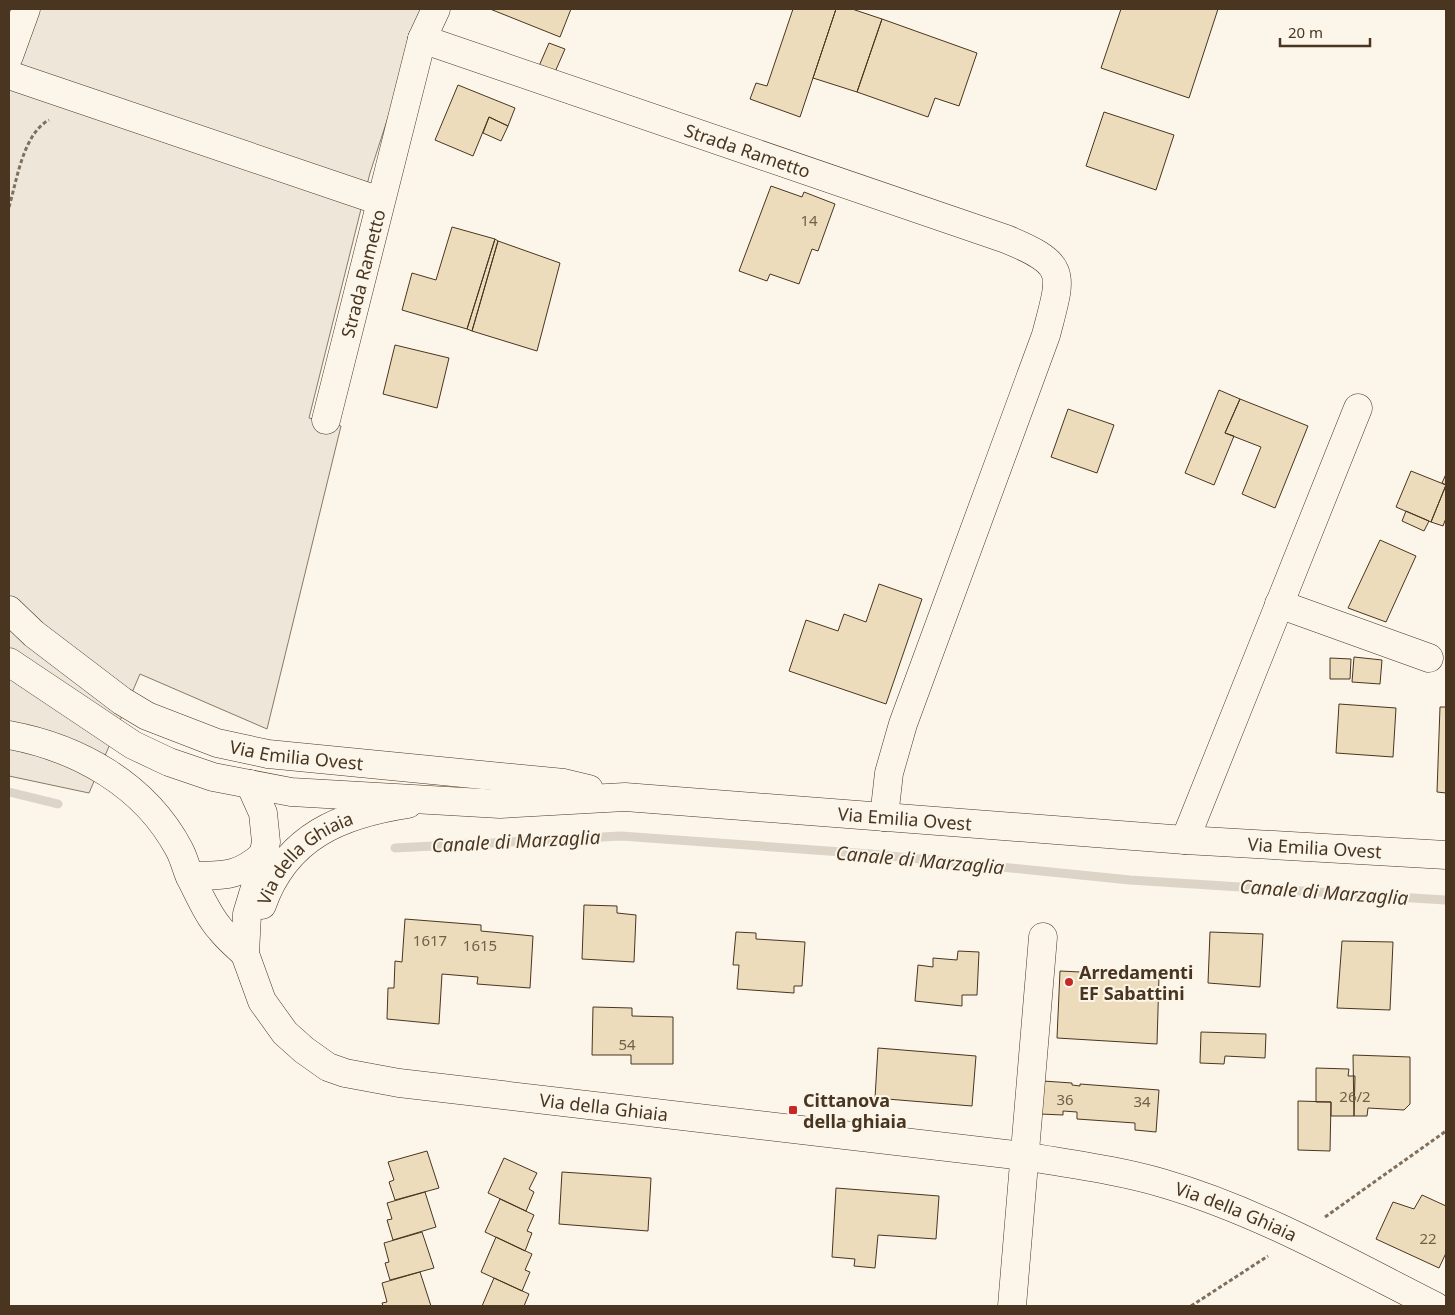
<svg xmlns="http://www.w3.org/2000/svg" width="1455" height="1315" font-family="'Noto Sans',sans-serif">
  <rect width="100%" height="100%" fill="#fbf6e9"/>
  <!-- green -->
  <path fill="#ede6d9" stroke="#887966" d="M9,9H423L370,173L309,418L341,426L267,729L140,674L89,793L9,776Z"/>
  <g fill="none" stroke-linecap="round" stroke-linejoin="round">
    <!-- stream -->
    <path stroke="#dcd4c6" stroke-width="9" d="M9,792L58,804
      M395,848L621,836L870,854L1130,880L1445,900"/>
  </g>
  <!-- building -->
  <path fill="#ecdcbc" stroke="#4a3520" d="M490,9H571L560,37Z
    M793,9H836L800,117L750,99L756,83L767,86Z
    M836,9H852L882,19L857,92L813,78Z
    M1121,9H1218L1189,98L1101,68Z
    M882,19L977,53L959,106L935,98L928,117L857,92Z
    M549,43L565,49L555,72L539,66Z
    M458,85L515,108L508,126L489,117L473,156L435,140Z
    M1104,112L1174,135L1156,190L1086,166Z
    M489,117L508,126L501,141L483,133Z
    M771,186L802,197L804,192L835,204L818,251L812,249L799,284L770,274L767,281L739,271Z
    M452,227L495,239L467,329L402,310L412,273L436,280Z
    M495,239L498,241L472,331L467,329Z
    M498,241L560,263L537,351L472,331Z
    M395,345L449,358L437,408L383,394Z
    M1219,390L1240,399L1225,433L1234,436L1214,485L1185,473Z
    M1240,399L1308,426L1275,508L1242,494L1261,447L1225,433Z
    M1068,409L1114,425L1097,473L1051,457Z
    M1411,471L1446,485L1431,522L1396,507Z
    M1446,474V518L1443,526L1431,522L1446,485L1442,483Z
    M1406,511L1429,521L1424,531L1402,521Z
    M1380,540L1416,556L1386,622L1348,608Z
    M879,584L922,599L886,704L789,671L806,620L838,631L844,614L866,622Z
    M1354,657L1382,660L1380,684L1352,682Z
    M1330,658L1351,659L1350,679H1330Z
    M1339,704L1396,708L1393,757L1336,753Z
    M1440,707H1446V793L1437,792Z
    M584,905L617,906V913L636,915L634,962L582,959Z
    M405,919L481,925V931L533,936L530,988L477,984L478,977L442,974L439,1024L387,1019L388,988H394L395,961L402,962Z
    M736,932L756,933V939L805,942L802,986H794V993L737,989L739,965H733Z
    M1210,932L1263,934L1260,987L1208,983Z
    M1342,941L1393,942L1390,1010L1337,1008Z
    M958,951L979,952L977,995H962V1006L915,1001L918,965L933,967V958L957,960Z
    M1060,971L1159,976L1157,1044L1057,1038Z
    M593,1007L632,1008V1016L673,1017V1064H631V1055H592Z
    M1201,1032L1266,1034L1265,1058L1225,1056L1224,1064L1200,1063Z
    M878,1048L976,1056L972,1106L875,1098Z
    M1353,1055L1410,1057V1104L1404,1110L1368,1108L1367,1116H1354Z
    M1316,1068L1349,1069L1348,1076H1355L1354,1116H1331V1102H1316Z
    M1043,1081L1072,1083V1085L1080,1086V1084L1159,1090L1156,1132L1135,1130V1123L1077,1119V1112L1063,1111V1115L1040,1114Z
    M1298,1101L1331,1102L1330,1151L1298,1150Z
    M427,1151L439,1188L395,1200L389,1182L394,1180L388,1162Z
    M504,1158L537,1173L529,1189L534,1192L526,1211L488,1193Z
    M562,1172L651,1178L648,1231L559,1224Z
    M836,1188L939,1196L936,1239L878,1235L875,1268L854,1266L855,1259L832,1257Z
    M425,1192L436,1227L393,1240L387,1220L392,1219L387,1203Z
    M1422,1195L1446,1206V1253L1439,1268L1376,1239L1393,1202L1414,1209Z
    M500,1199L534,1215L527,1231L532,1233L525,1251L485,1232Z
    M422,1232L434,1268L390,1280L385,1263L389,1262L384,1243Z
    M496,1237L532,1254L525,1270L530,1272L522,1291L481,1272Z
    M420,1272L431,1306H383L382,1303L387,1302L382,1283Z
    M494,1278L529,1294L524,1306H482Z"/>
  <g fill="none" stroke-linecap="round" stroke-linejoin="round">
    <!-- minor casing -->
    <g stroke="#4a3520" stroke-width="29">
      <g id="minor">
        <path id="s1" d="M422,39L1006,239C1069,265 1062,273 1046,335L903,724L889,773L884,817"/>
        <path d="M9,56L26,9"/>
        <path d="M9,75L380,201"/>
        <path id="s2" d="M326,420L422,39L436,9"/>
        <path d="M1279,604L1429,658"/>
        <path d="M9,735C79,748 145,785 179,849C184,858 186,868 190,877C199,894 208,916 221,930C228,939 237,946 245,954"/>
        <path id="s3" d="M250,784L263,813L266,842L260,871L247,914L245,954L262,1001L285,1033L304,1050L328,1067L345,1073L399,1083L1024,1156C1070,1164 1117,1170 1162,1183C1258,1211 1346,1261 1435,1306"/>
        <path d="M1185,840L1358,408"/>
        <path d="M190,876C223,875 237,878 263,855"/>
        <path id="s4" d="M262,905C286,836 342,814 408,804"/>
        <path d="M1012,1306L1043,937"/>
      </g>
    </g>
    <!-- major casing -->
    <g stroke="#4a3520" stroke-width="29">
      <g id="major">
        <path id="s5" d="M9,610L34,634L122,701L147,716L217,743L268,754L564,783L589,789"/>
        <path id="s6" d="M9,662L133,745L169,762L213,777L291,792L500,804L625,797L1185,840L1446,855"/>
      </g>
    </g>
    <!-- path -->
    <path stroke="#7f6f5c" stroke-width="3" stroke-dasharray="4 2.5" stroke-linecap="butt" d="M9,207C17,180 23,134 49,120
      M1325,1217L1446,1131
      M1191,1306L1268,1256"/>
    <!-- minor -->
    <use href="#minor" stroke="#fbf6e9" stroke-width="28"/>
    <!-- major -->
    <use href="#major" stroke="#fbf6e9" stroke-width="28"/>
  </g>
  <!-- markers -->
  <g fill="#c62828" stroke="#fbf6e9" stroke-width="2">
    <circle cx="1069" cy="982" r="5"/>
    <rect x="788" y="1105" width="10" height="10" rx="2.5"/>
  </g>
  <g text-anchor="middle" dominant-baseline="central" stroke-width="4" stroke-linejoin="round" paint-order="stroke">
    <!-- number labels -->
    <g font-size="15" fill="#725f47">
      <text x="809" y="220">14</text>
      <text x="430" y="940">1617</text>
      <text x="480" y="945">1615</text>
      <text x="627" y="1044">54</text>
      <text x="1355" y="1096">26/2</text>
      <text x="1065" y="1099">36</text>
      <text x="1142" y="1101">34</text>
      <text x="1428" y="1238">22</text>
    </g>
    <!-- street labels -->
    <g font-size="18" fill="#4a3520" stroke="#fbf6e9">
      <text stroke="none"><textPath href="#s1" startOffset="344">Strada Rametto</textPath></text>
      <text stroke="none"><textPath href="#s2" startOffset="151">Strada Rametto</textPath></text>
      <text stroke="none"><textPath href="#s5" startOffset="330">Via Emilia Ovest</textPath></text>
      <text stroke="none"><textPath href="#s6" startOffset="930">Via Emilia Ovest</textPath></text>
      <text stroke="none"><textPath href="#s6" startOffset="1341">Via Emilia Ovest</textPath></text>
      <text stroke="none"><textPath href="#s4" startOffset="66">Via della Ghiaia</textPath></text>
      <text stroke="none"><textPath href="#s3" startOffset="599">Via della Ghiaia</textPath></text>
      <text stroke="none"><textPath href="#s3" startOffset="1242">Via della Ghiaia</textPath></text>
    </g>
    <!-- poi labels -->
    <g font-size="18" font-weight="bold" fill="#4a3520" stroke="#fbf6e9" text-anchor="start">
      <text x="1079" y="972">Arredamenti<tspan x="1079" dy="21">EF Sabattini</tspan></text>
      <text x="803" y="1100">Cittanova<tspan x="803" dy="21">della ghiaia</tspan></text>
    </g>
    <!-- water labels -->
    <g font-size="19" font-style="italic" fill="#4a3520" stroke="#fbf6e9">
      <text transform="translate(516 841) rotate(-3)">Canale di Marzaglia</text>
      <text transform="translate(920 860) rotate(5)">Canale di Marzaglia</text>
      <text transform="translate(1324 892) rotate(4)">Canale di Marzaglia</text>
    </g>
  </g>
  <!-- border -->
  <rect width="1455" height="1315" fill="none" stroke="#4a3520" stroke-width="20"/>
  <!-- scale -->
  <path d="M1280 38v8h90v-8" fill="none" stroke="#4a3520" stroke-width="2.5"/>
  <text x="1288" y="38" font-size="15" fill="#4a3520" stroke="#fbf6e9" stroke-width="4" paint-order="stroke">20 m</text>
</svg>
